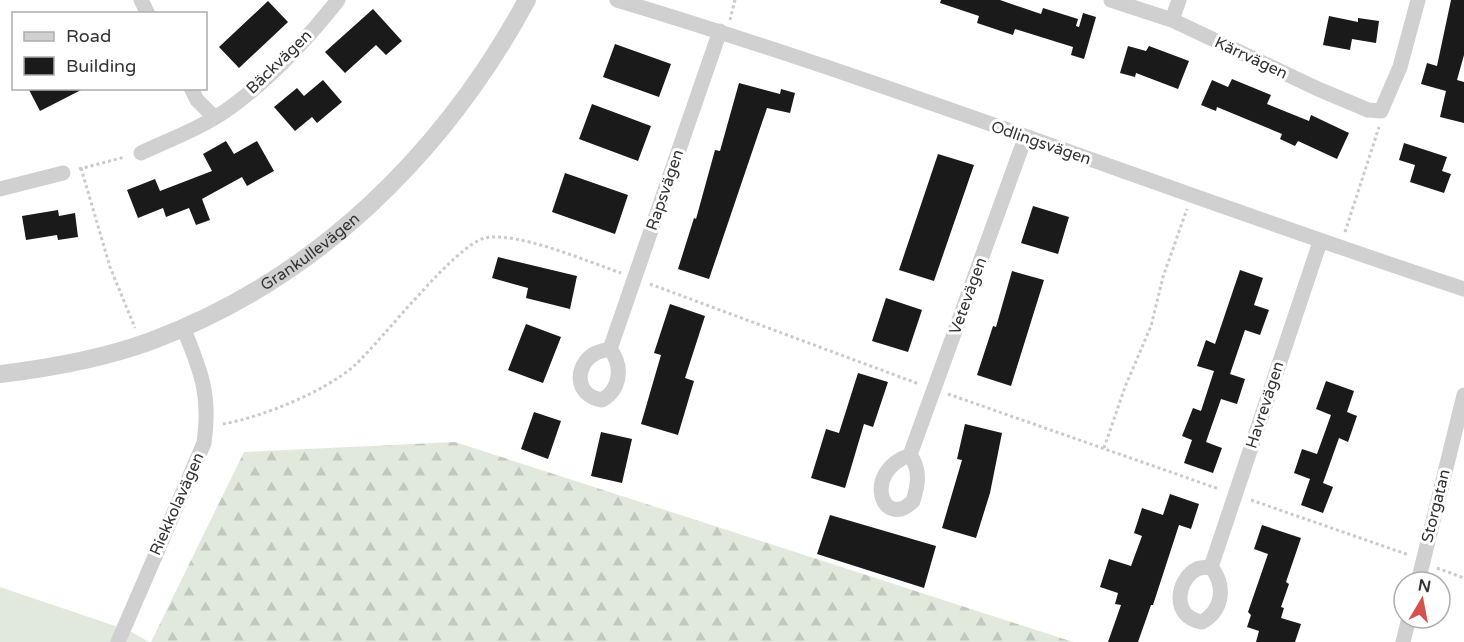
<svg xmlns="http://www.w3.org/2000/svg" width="1464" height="642" font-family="'Varela Round',sans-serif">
  <defs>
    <pattern id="forest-firs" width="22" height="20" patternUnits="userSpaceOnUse" patternTransform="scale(1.5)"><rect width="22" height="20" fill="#e1e9dd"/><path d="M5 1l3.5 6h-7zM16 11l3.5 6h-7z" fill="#c2c8be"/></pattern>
  </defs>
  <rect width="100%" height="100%" fill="#fff"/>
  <!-- forest -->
  <path fill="url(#forest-firs)" d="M455,442L1073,642H151L244,452Z"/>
  <!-- park -->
  <path fill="#e1e9dd" d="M0,587L130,631L149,642H0Z"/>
  <!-- building -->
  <path fill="#1a1a1a" d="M941,0H1000L1041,14L1043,8L1078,19L1076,26L1079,27L1083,13L1096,17L1084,59L1071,55L1073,47L1015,29L1013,35L977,23L979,16L940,3Z
    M1451,0H1464V55L1457,80L1464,82V123L1440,117L1446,91L1421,84L1427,63L1437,66Z
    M268,1L288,22L239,68L219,47Z
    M373,9L402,41L386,55L376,45L345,73L325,52Z
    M1329,16L1358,22V18L1379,21L1376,43L1352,39L1350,50L1323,45Z
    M615,44L671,64L659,97L603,77Z
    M1128,46L1146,51L1149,46L1189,61L1178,89L1136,73L1135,77L1120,73Z
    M1232,79L1271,95L1267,104L1309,121L1311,115L1349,133L1337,159L1298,141L1295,146L1280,139L1282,134L1217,107L1216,111L1201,105L1212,80L1228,87Z
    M323,80L342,102L317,123L312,117L295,131L274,107L297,88L304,96Z
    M739,83L780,94L781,89L795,93L790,113L767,108L709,279L678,269L694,218L696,219L715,150L720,151Z
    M28,88H85L40,111Z
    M592,104L651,126L638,161L579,139Z
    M226,141L234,154L257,141L274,171L247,186L242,177L202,199L210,220L196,225L189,208L166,217L163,208L138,218L127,190L155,179L160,191L212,171L203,154Z
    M1404,143L1447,157L1442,171L1451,174L1444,193L1410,182L1415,165L1399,160Z
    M938,154L974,165L934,281L899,270Z
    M565,173L628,195L615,234L552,212Z
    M1033,206L1069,217L1058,254L1021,243Z
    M58,210L59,216L75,213L78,237L58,240L57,235L26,240L22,216Z
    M498,257L577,276L570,309L526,298L528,288L492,278Z
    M1240,270L1263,278L1254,305L1269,310L1260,335L1245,330L1230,374L1245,379L1237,404L1221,399L1206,442L1222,448L1213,473L1184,463L1192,440L1182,436L1193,408L1201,411L1214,371L1197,366L1206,340L1215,344Z
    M1012,271L1044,280L1011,386L977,375L993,326L996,327Z
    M886,298L922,310L908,352L872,341Z
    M670,304L705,316L685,378L694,381L678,435L641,424L661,355L654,353Z
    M526,324L561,337L543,383L508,370Z
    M858,373L888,382L873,427L864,424L845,488L811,478L826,429L839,433Z
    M1326,381L1354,391L1347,412L1357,416L1348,442L1339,438L1323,483L1333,487L1323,513L1301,505L1310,479L1294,473L1302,449L1317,454L1331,415L1316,409Z
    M534,412L561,421L548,459L521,449Z
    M965,424L1002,433L990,493L976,538L942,528L962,460L957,459Z
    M601,432L632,439L622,483L591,476Z
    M1170,494L1199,504L1191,529L1179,525L1153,605H1151L1138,642H1108L1121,605L1115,604L1118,593L1100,587L1109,559L1131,566L1142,536L1134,533L1142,508L1163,515Z
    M830,515L936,546L924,588L817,554Z
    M1262,525L1301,538L1286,582L1289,584L1281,607L1284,608L1281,618L1301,624L1295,642H1256L1259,631L1247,627L1251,615L1248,612L1268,554L1254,549Z"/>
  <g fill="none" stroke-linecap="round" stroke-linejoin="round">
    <!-- path -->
    <path stroke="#cacaca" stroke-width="3" stroke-dasharray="3 3" stroke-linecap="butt" d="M730,20L735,0
      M81,168L110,267L135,328
      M79,169L125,157
      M1345,232L1379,127
      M650,284L919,384
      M948,394L1219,489
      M223,424C262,417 325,392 355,365C383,339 455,245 485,238C517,231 589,262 621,273
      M1104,448L1125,387L1151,326L1163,277L1187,209
      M1251,500L1409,555
      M1437,568L1464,578"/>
    <!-- minor -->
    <path stroke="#d0d0d0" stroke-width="15" d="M141,0L148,14
      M617,0C903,86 1181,196 1464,289
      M1111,0L1172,20L1318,89L1368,110L1381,111L1400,67L1418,0
      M1172,20L1179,0
      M191,88L197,100L214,117
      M141,153C171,139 204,127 231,107C271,78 308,38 338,0
      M0,189L63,173
      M610,349C606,350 600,351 596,353C574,364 574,396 602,400C621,389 623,366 610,349L720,31
      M910,455C921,470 918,485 913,501C883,531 861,472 910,455L1025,138
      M1211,567C1207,568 1201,567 1197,569C1177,579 1170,617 1202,622C1223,610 1226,586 1211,567L1320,242
      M1418,582L1464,395
      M118,642L204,443C211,394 201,372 183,327
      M1403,642L1409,618"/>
    <!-- tertiary -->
    <path stroke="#d0d0d0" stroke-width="18" id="s1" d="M0,374C51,368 102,359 151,341C317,279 444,153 527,0"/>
  </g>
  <g text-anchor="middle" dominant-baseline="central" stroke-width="6" stroke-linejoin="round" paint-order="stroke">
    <!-- street labels -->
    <g font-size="16" fill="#333" stroke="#fff">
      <text transform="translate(1251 58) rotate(25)">Kärrvägen</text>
      <text transform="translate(279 62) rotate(-44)">Bäckvägen</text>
      <text transform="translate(1041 143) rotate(19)">Odlingsvägen</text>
      <text transform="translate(665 190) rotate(-71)">Rapsvägen</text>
      <text stroke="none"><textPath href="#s1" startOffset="338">Grankullevägen</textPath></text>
      <text transform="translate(968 296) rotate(-70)">Vetevägen</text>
      <text transform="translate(1265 405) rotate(-72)">Havrevägen</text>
      <text transform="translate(177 504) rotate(-66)">Riekkolavägen</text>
      <text transform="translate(1436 506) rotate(-76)">Storgatan</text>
    </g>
  </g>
  <!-- legend -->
  <rect x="12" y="12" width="195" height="78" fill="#ffffff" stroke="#adadad" stroke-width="1.5"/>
  <rect x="24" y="32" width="30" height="9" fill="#d0d0d0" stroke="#adadad" stroke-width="1.5"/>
  <text x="66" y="42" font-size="18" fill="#333333">Road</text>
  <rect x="24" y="57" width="30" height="18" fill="#1a1a1a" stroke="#adadad" stroke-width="1.5"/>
  <text x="66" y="72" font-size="18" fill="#333333">Building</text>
  <!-- north arrow -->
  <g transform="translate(1422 600) rotate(10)"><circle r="28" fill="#ffffff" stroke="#adadad" stroke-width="1.5"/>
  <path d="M0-4.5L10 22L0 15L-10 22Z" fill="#d3534c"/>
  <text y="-9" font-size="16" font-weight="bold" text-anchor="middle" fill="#333333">N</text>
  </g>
</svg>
